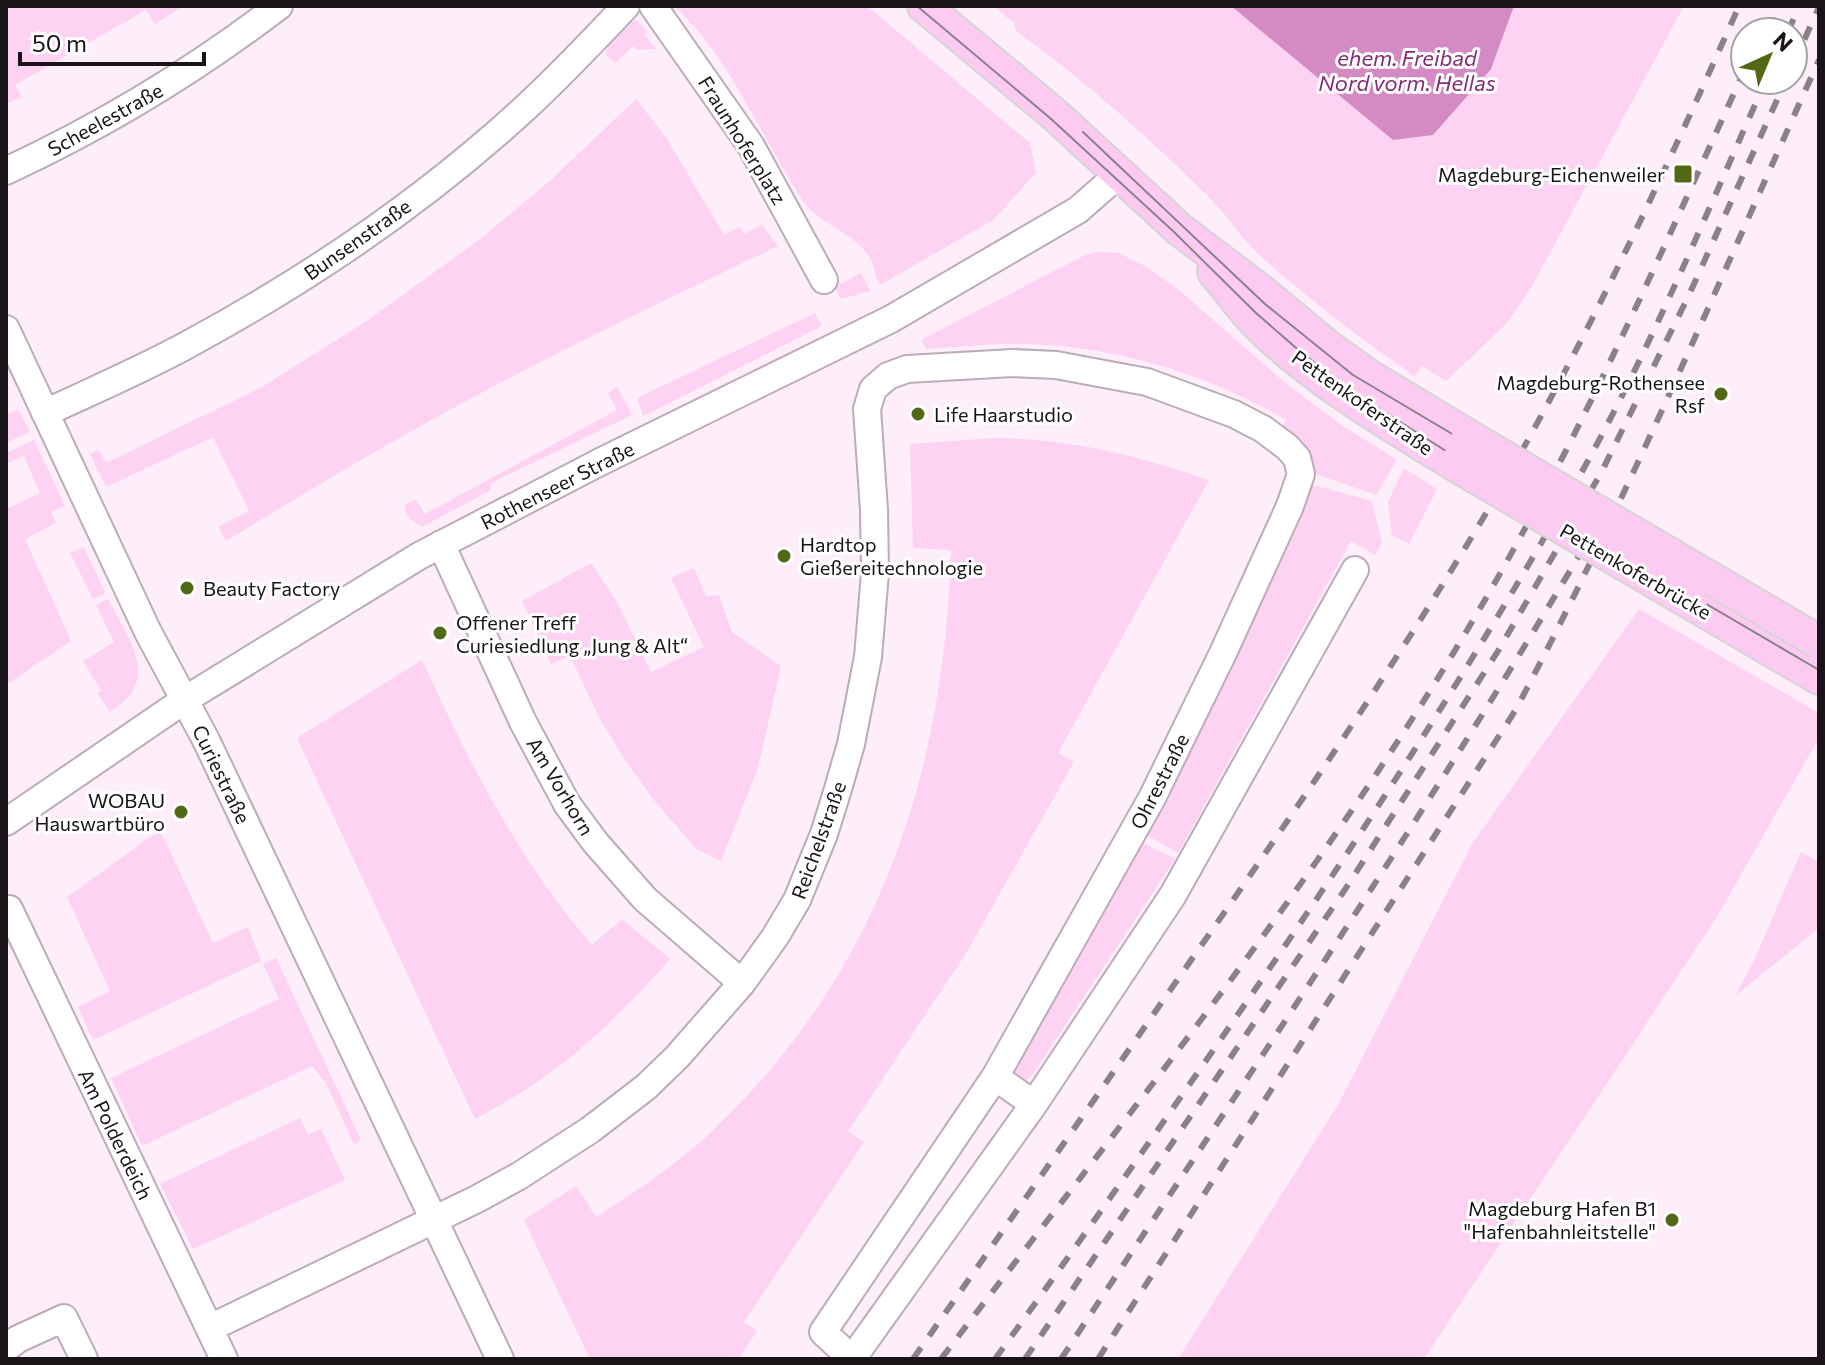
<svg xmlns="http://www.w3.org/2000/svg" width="1825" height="1365" font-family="Commissioner,sans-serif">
  <rect width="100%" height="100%" fill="#fdeef9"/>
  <!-- green -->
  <path fill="#fdd2f2" d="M6,6H184L155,24L146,10L15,85L22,97L6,104Z
    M674,6H867L1030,143L1036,173L993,220L880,285C875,276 874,264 869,256C853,232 819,224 803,201C760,136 732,59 674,6Z
    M993,6H1231L1393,140L1491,69L1514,6H1684L1532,286L1507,323L1446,381L1422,366L1414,376C1359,337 1305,297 1255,251C1239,235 1227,215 1211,199C1150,139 1086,81 1016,31L1014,23Z
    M636,20L648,32L644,35L657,49L637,50L633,46L615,63L606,55C606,42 624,25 636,20Z
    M636,99L667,139L724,235L740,227L744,234L762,225L778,246C684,291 591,335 500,383C406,432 316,486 226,541L218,527L249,511L213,437L106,487L90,454L99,450L106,463L262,387L365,322L479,240L552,179Z
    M1096,252L1119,253L1145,266L1178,289L1289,386L1343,426L1397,460L1376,495L1310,472L1307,449L1282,429L1286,420C1200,370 1099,341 999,344C975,345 950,347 926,349L921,340L1083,256Z
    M861,273L870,291L841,299L835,287Z
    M815,313L822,326L643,416L637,398Z
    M617,387L632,415L491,483V490L422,527C413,521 405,517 405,505L416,499L425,514L617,410L608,393Z
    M18,409L30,432L6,443V414Z
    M995,438C1072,439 1136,455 1209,480L1058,753L1074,762L965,955L848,1131L864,1142L744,1322L757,1331L738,1359H590L524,1220L576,1186L596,1217C635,1192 674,1166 709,1134C878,976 944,777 951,550L913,548L910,444Z
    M34,440L65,506L51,512L56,523L25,539L71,641L6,685V509L40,493L24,456L6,464V453Z
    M1404,468L1437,489L1409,544L1392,535L1388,502Z
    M1309,484L1372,501L1382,543L1375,555L1351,541L1178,853L1143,833Z
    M84,547L105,593L93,599L70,553Z
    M591,563L618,604L651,672L704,647L671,578L694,568L706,596L719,595L732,632L781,666L758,768L721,861L696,849L653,799L625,760L601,721L570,656L551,664L522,601Z
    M108,599C120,624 150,662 133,690C128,699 118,706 110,712L97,693L101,690L83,661L114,642L96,605Z
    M1639,609L1819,713V738L1715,920L1424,1359H1178L1339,1103L1472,844Z
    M422,660C470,764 517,858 592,945L622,919L670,959C610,1027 556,1077 475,1119L297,738Z
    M160,830L213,943L248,927L261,961L93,1040L78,1007L110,991L67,897Z
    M1137,840L1175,859L1031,1077L1024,1081L1018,1080L1011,1073Z
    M1801,852L1819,862V928L1736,995L1757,954Z
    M276,958L361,1140L354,1144L326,1083L312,1066L142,1146L111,1078L279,999L263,964Z
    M300,1118L308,1135L321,1129L345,1180L193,1249L160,1184Z"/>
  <!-- water -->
  <path fill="#d48bc4" d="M1231,6H1514L1491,69L1433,135L1393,140Z"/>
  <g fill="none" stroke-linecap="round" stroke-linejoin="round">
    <!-- minor casing -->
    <g stroke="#bcabb8" stroke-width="30">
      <path id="minor" d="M653,6L751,146L824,280
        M6,171C103,126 194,71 279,6
        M6,329L148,632L206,740L500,1359
        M45,413C92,391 141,370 187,345C307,280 423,202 524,109C560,76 593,41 626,6
        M441,544L523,722L567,804L595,842L645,899L742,983
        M6,822L186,699L419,556L600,462L891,319L1078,210L1120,173
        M9,909L224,1359
        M995,1077L1034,1104
        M210,1328L477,1199L519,1176L590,1130L646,1087L677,1057L742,983L775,937L797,900L824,834L838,789L851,744L868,657L875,573L874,510L867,409L873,389L888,376L907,369L1013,363L1056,365L1147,382L1234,414L1263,429L1287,447L1297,458L1301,474L1290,506L1223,653L1152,798L995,1077L823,1332L852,1359L1034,1104L1173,895L1355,570
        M6,1348L18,1339L64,1318L84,1359"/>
    </g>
    <!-- major casing -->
    <g stroke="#d6d5d5" stroke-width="36">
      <path id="major" d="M924,6L1054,114L1179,229L1262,292L1327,346L1370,377L1468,436
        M1214,272C1226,286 1237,301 1249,315C1301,372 1387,423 1454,464
        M1691,603L1819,678"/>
    </g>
    <!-- minor -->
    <use href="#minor" stroke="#fff" stroke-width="26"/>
    <!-- major -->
    <use href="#major" stroke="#fdcaf2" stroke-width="32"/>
    <!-- tram -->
    <path stroke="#8c8189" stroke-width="2" d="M917,6L1050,118L1173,231L1256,313L1295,347L1345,387L1457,458L1819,670
      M1083,132L1265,304L1353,375L1819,652"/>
    <!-- rail -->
    <path stroke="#8c8189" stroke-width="6" stroke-dasharray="14 14" stroke-linecap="butt" d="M1762,32L1774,6
      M1788,32L1799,6
      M1793,65L1819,7
      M913,1359C1005,1228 1096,1097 1187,966C1289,820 1390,673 1482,520C1580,355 1661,181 1739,6
      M941,1359C1122,1121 1312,890 1466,632C1574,452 1658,260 1745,69
      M995,1359C1072,1253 1146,1147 1221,1039C1349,854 1474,665 1584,468C1653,343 1708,210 1766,80
      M1025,1359L1346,888L1498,651L1601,473L1689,295L1786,80
      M1061,1359C1245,1080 1434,804 1603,515
      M1098,1359L1515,711C1627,500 1720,279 1819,60"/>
    <!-- major-bridge casing -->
    <g stroke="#d6d5d5" stroke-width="36" stroke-linecap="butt">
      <path id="major-bridge" d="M1468,436L1819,642
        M1454,464L1691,603"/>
    </g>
    <!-- major-bridge -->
    <use href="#major-bridge" stroke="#fdcaf2" stroke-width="32"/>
  </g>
  <!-- markers -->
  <g fill="#516817" stroke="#fff" stroke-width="3">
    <rect x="1673" y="164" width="20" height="20" rx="4"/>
    <circle cx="1721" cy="394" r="8"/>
    <circle cx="918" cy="414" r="8"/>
    <circle cx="784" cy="556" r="8"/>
    <circle cx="187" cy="588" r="8"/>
    <circle cx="440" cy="633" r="8"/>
    <circle cx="181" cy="812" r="8"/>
    <circle cx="1672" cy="1220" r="8"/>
  </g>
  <g text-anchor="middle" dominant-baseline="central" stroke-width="6" stroke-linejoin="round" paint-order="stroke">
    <!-- street labels -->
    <g font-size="20" fill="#1a1318" stroke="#fff">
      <text transform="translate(105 119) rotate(-29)">Scheelestraße</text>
      <text transform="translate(743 140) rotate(58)">Fraunhoferplatz</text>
      <text transform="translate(357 239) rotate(-35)">Bunsenstraße</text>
      <text transform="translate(1363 402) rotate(35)">Pettenkoferstraße</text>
      <text transform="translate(557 485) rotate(-27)">Rothenseer Straße</text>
      <text transform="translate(1636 571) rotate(30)">Pettenkoferbrücke</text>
      <text transform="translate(222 774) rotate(64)">Curiestraße</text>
      <text transform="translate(1159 781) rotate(-63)">Ohrestraße</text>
      <text transform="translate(561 786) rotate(59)">Am Vorhorn</text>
      <text transform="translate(818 840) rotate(-70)">Reichelstraße</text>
      <text transform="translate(116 1134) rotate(64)">Am Polderdeich</text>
    </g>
    <!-- poi labels -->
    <g font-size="20" fill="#1a1318" stroke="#fff" text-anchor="end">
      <text x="1665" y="174">Magdeburg-Eichenweiler</text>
      <text x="1705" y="382">Magdeburg-Rothensee<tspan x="1705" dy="23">Rsf</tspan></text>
      <text x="934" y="414" text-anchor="start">Life Haarstudio</text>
      <text x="800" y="544" text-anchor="start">Hardtop<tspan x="800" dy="23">Gießereitechnologie</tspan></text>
      <text x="203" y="588" text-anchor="start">Beauty Factory</text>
      <text x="456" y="622" text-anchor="start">Offener Treff<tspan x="456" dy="23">Curiesiedlung „Jung &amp; Alt“</tspan></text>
      <text x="165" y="800">WOBAU<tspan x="165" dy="23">Hauswartbüro</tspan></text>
      <text x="1656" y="1208">Magdeburg Hafen B1<tspan x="1656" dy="23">"Hafenbahnleitstelle"</tspan></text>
    </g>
    <!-- water labels -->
    <g font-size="22" font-style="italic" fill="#832e75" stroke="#fff">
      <text x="1407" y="57">ehem. Freibad<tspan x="1407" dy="25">Nord vorm. Hellas</tspan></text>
    </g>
  </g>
  <!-- border -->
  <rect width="1825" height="1365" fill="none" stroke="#1a1318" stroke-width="16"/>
  <!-- north arrow -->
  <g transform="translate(1769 56) rotate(44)"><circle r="38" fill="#ffffff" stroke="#a3a1a3" stroke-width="2"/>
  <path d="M0-6L14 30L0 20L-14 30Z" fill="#516817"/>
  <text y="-12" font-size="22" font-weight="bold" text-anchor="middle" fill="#1a1318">N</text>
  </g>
  <!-- scale -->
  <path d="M20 52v12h184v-12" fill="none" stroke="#1a1318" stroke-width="4"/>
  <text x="32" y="52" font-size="24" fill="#1a1318" stroke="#ffffff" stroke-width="6" paint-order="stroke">50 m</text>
</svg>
